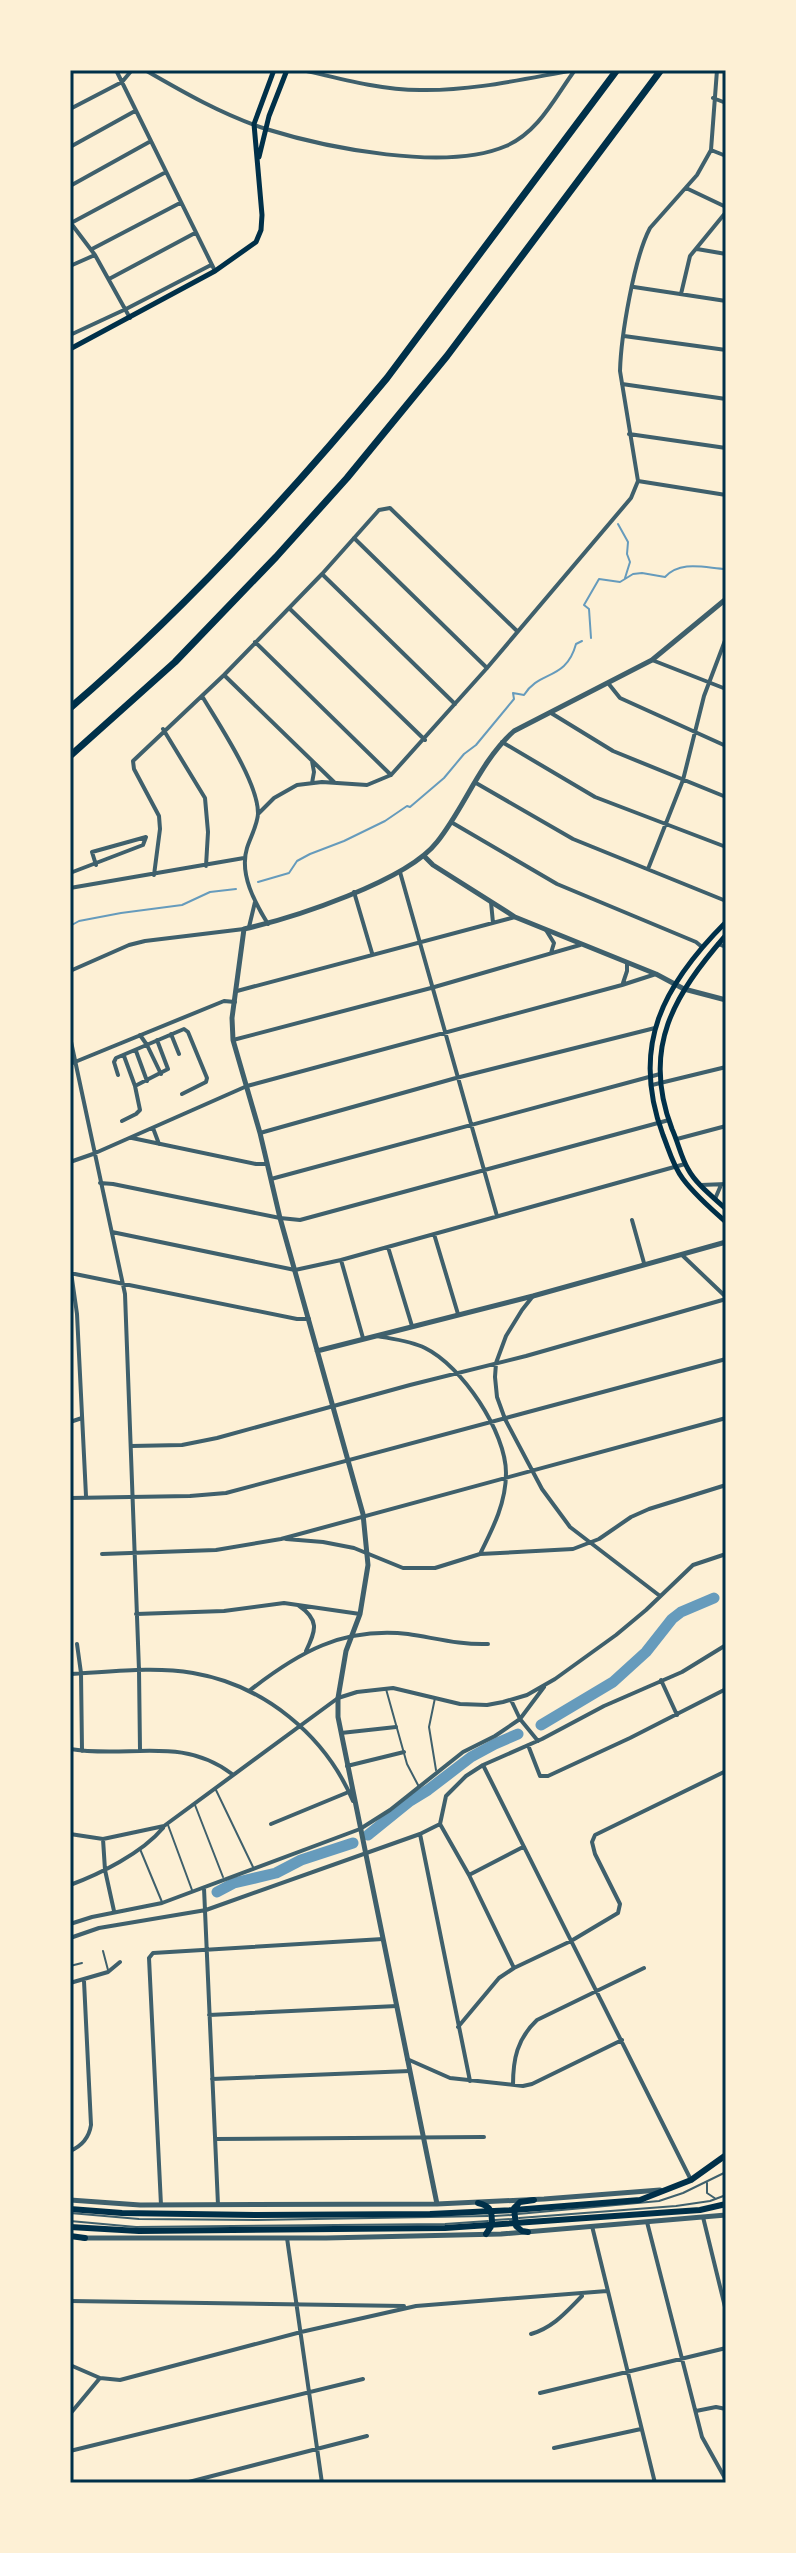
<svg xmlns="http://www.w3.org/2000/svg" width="796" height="2553" font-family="'Noto Serif',serif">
  <rect width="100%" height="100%" fill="#fdf0d5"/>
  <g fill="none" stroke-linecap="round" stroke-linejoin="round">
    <!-- stream -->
    <path stroke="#669bbc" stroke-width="2" d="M618,524L628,542L627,554L630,562L625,578
      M591,638L589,609L584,605L599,579L620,582L633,574L642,573L665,577C681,560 705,568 726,569
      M258,882L289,873L297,861L310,854L344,841L385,821L407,806L410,807L444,778L464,754L476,745L514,699L513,693L524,695C539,670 566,681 576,644L582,641
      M70,926L79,921L121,913L182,905L210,892L236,889"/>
    <!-- river -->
    <path stroke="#669bbc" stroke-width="11" d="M541,1725L613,1682L646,1652L672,1619L681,1612L714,1598
      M368,1835L410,1801L428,1790L471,1757L495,1744L518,1734
      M217,1892L234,1883L276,1873L301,1860L353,1843"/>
    <!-- service -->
    <path stroke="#3f606c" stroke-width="2" d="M386,1689L407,1764L418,1785
      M435,1698L429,1727L436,1770
      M215,1788L253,1867
      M195,1805L223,1877
      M168,1825L192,1890
      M140,1849L162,1902
      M103,1951L108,1970
      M70,1966L82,1963
      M707,2183V2193L716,2199
      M70,2213L139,2219L257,2220L488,2216
      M518,2214L659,2201L683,2193L726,2172
      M494,2216L512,2215
      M519,2218L676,2206L710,2201L726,2195
      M495,2220L512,2219
      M70,2221L136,2227L445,2224L488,2221"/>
    <!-- minor -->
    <path stroke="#3f606c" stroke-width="4" d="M116,70L215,271
      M145,70C183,92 223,115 266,129C327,148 446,172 506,146C539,132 555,97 575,70
      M303,70C341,79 381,90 420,90C473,91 523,79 574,70
      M70,72L73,70
      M713,98L726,103
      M70,109L122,82L132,70
      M70,147L135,111
      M711,150L726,156
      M70,186L151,141
      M686,188L726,207
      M70,222L95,255L130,318
      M71,223L166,172
      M92,249L180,203
      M697,249L726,254
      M70,266L95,255
      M109,279L195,233
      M634,287L726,301
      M681,294L690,256L726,212
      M70,335L126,309L211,265
      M624,336L726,350
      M622,384L726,399
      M629,434L726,448
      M638,481L726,495
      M354,538L487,668
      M323,575L455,704
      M289,608L425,740
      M255,642L391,775
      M652,660L726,689
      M224,675L335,783
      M608,683L620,698L726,746
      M202,696C218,723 258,782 258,813C258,824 250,838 247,848C239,874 255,903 268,924
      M551,713L613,751L726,797
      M163,729L205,798L208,832L206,866
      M502,742L595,797L726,847
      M312,783L314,772L312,761
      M476,783L573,839L726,901
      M258,814L274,798L297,785L322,782L367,785L391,775L487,668L631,498L638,481L620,371C621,336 634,258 650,228L697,175L711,150L717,70
      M451,822L557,884L696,942L702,947
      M648,869L683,780L704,696L726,638
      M400,872L497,1216
      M70,873L143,845L146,837L92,852L96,865
      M154,875L160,829L159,816L134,769L133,761L224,675L322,574L379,510L390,508L517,631
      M70,888L244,858
      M354,892L372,953
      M491,902L493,923
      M249,927L255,902
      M546,930L554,943L551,953
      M718,944L726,947
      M70,971L129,945L145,941L244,929
      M623,983L627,971V963
      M237,991L515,917
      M171,1034L179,1054
      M140,1035L147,1045L161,1074
      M70,1037L125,1294L139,1670L140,1750
      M233,1040L431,988L580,945
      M136,1051L147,1081
      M70,1064L224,1001L235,1002
      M118,1075L114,1062L116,1058L184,1029L188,1032L207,1078L206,1082L182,1094
      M652,1085L726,1067
      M135,1086L168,1069L157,1040
      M122,1121L136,1114L140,1110L135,1086L124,1056
      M153,1128L159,1144
      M260,1133L456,1078L655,1028
      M132,1138L256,1164H267
      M677,1139L726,1126
      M70,1162L93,1154L247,1086L622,985L656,974
      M271,1179L660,1074
      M100,1183L113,1184L280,1218L300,1220L669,1120
      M701,1185L726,1184
      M715,1199L721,1185
      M632,1220L644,1263
      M112,1232L295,1270L341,1260L685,1164
      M434,1234L458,1314
      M388,1247L412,1326
      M682,1255L726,1297
      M341,1260L363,1338
      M70,1265L77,1314L86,1496
      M70,1273L297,1319H309
      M533,1296L522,1310L506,1336L496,1363L495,1377L497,1397L505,1419L542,1489L570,1527L660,1596
      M377,1336C393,1339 411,1341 425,1348C462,1366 506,1432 506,1473C506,1503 493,1528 480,1554
      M70,1422L82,1418
      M131,1446L182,1445L217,1438L410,1385L526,1356L726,1299
      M70,1498L190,1496L226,1493L726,1359
      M286,1539L323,1542L354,1548L403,1568H435L480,1554L573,1549L599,1539L631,1517L649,1509L726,1485
      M102,1554L216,1550L281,1539L726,1418
      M298,1605C320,1620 316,1630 306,1651
      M136,1614L224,1611L284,1603L360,1614
      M77,1644L81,1673L82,1751
      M70,1674C110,1672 153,1666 193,1673C264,1685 325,1735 353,1801
      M661,1680L677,1715
      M249,1691C299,1652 342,1627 408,1634C435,1638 460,1645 488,1644
      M511,1700L520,1719L538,1741
      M341,1733L396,1727
      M528,1745L540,1776H548L630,1738L726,1689
      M70,1749C128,1759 181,1735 232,1774
      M483,1765L691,2180
      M347,1766L404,1752
      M271,1824L351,1791
      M70,1834L103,1839L164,1826L338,1698L357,1692L393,1688L460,1704L487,1705L503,1702L527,1695L555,1679L616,1635L646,1610L693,1565L726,1554
      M420,1834L470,2081
      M103,1839L105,1870L114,1911
      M469,1875L523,1847
      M70,1885C100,1874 142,1853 163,1828
      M204,1888L218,2205
      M70,1924L92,1917L162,1903L360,1829L390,1810L463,1752L495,1736L520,1719L544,1687
      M70,1938L99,1928L206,1910L420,1834L440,1824
      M514,1968L469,1875L440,1824L446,1796L466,1776L483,1765L542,1739L604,1706L682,1672L726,1645
      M70,1983L108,1972L120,1962
      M209,2015L397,2006
      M458,2027L499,1978L514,1968L571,1941L618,1913L620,1904L595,1854L592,1842L595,1835L726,1771
      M407,2059L450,2078L523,2086L532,2084L622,2040
      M212,2079L410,2071
      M513,2085C513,2059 517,2039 537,2020L644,1968
      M215,2139L484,2137
      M70,2151C82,2146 89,2138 91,2125L84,1981
      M161,2205L149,1958L153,1953L383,1939
      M703,2217L726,2311
      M647,2222L702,2437L726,2480
      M592,2226L655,2483
      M287,2238L322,2483
      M70,2301L404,2306
      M531,2334C554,2327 566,2312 582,2296
      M70,2365L100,2378L120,2380L301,2332L416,2306L607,2291
      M540,2393L726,2348
      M696,2411L716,2407L726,2409
      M70,2414L100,2378
      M554,2448L641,2429
      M70,2451L363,2379
      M185,2483L367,2436"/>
    <!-- tertiary -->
    <path stroke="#3f606c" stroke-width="5" d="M424,856L433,865L515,917L656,974L684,989L726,1000
      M317,1351L533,1296L726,1242
      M70,2200L140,2205L437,2204L544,2199L660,2190
      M437,2204L338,1717V1698L346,1651L360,1614L368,1565L363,1514L280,1218L260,1133L233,1040L232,1018L244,929C293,918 407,881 437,842C465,807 480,761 514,731L652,660L726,599
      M83,2238H326L501,2234L726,2215"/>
    <!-- secondary -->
    <path stroke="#003049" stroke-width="5" d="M259,157L269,116L287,70
      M70,349L215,271L256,242L261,230L262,215L254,124L274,70
      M726,922C663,985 630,1046 663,1135C669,1150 673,1166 683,1179C695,1195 711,1209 726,1222
      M726,935C674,995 641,1048 672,1129C678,1142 681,1157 688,1169C696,1184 713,1197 726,1209"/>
    <!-- primary -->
    <path stroke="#003049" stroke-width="6" d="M478,2203C492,2206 492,2212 492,2225L486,2234
      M70,2209L122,2213L255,2215L430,2214L514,2210L640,2200L691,2180L726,2155
      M70,2227L139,2231L445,2228L700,2210L726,2204
      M528,2232L522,2231L516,2226L514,2208L520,2202L534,2200
      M70,2236L85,2238"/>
    <!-- motorway -->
    <path stroke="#003049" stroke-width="7" d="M70,708C186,609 290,495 387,378L617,70
      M70,756L175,662L276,557L347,478L447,356L661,70"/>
  </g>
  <!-- border -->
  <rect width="796" height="2553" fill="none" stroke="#fdf0d5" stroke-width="144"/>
  <rect x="72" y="72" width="652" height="2409" fill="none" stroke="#003049" stroke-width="3"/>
</svg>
